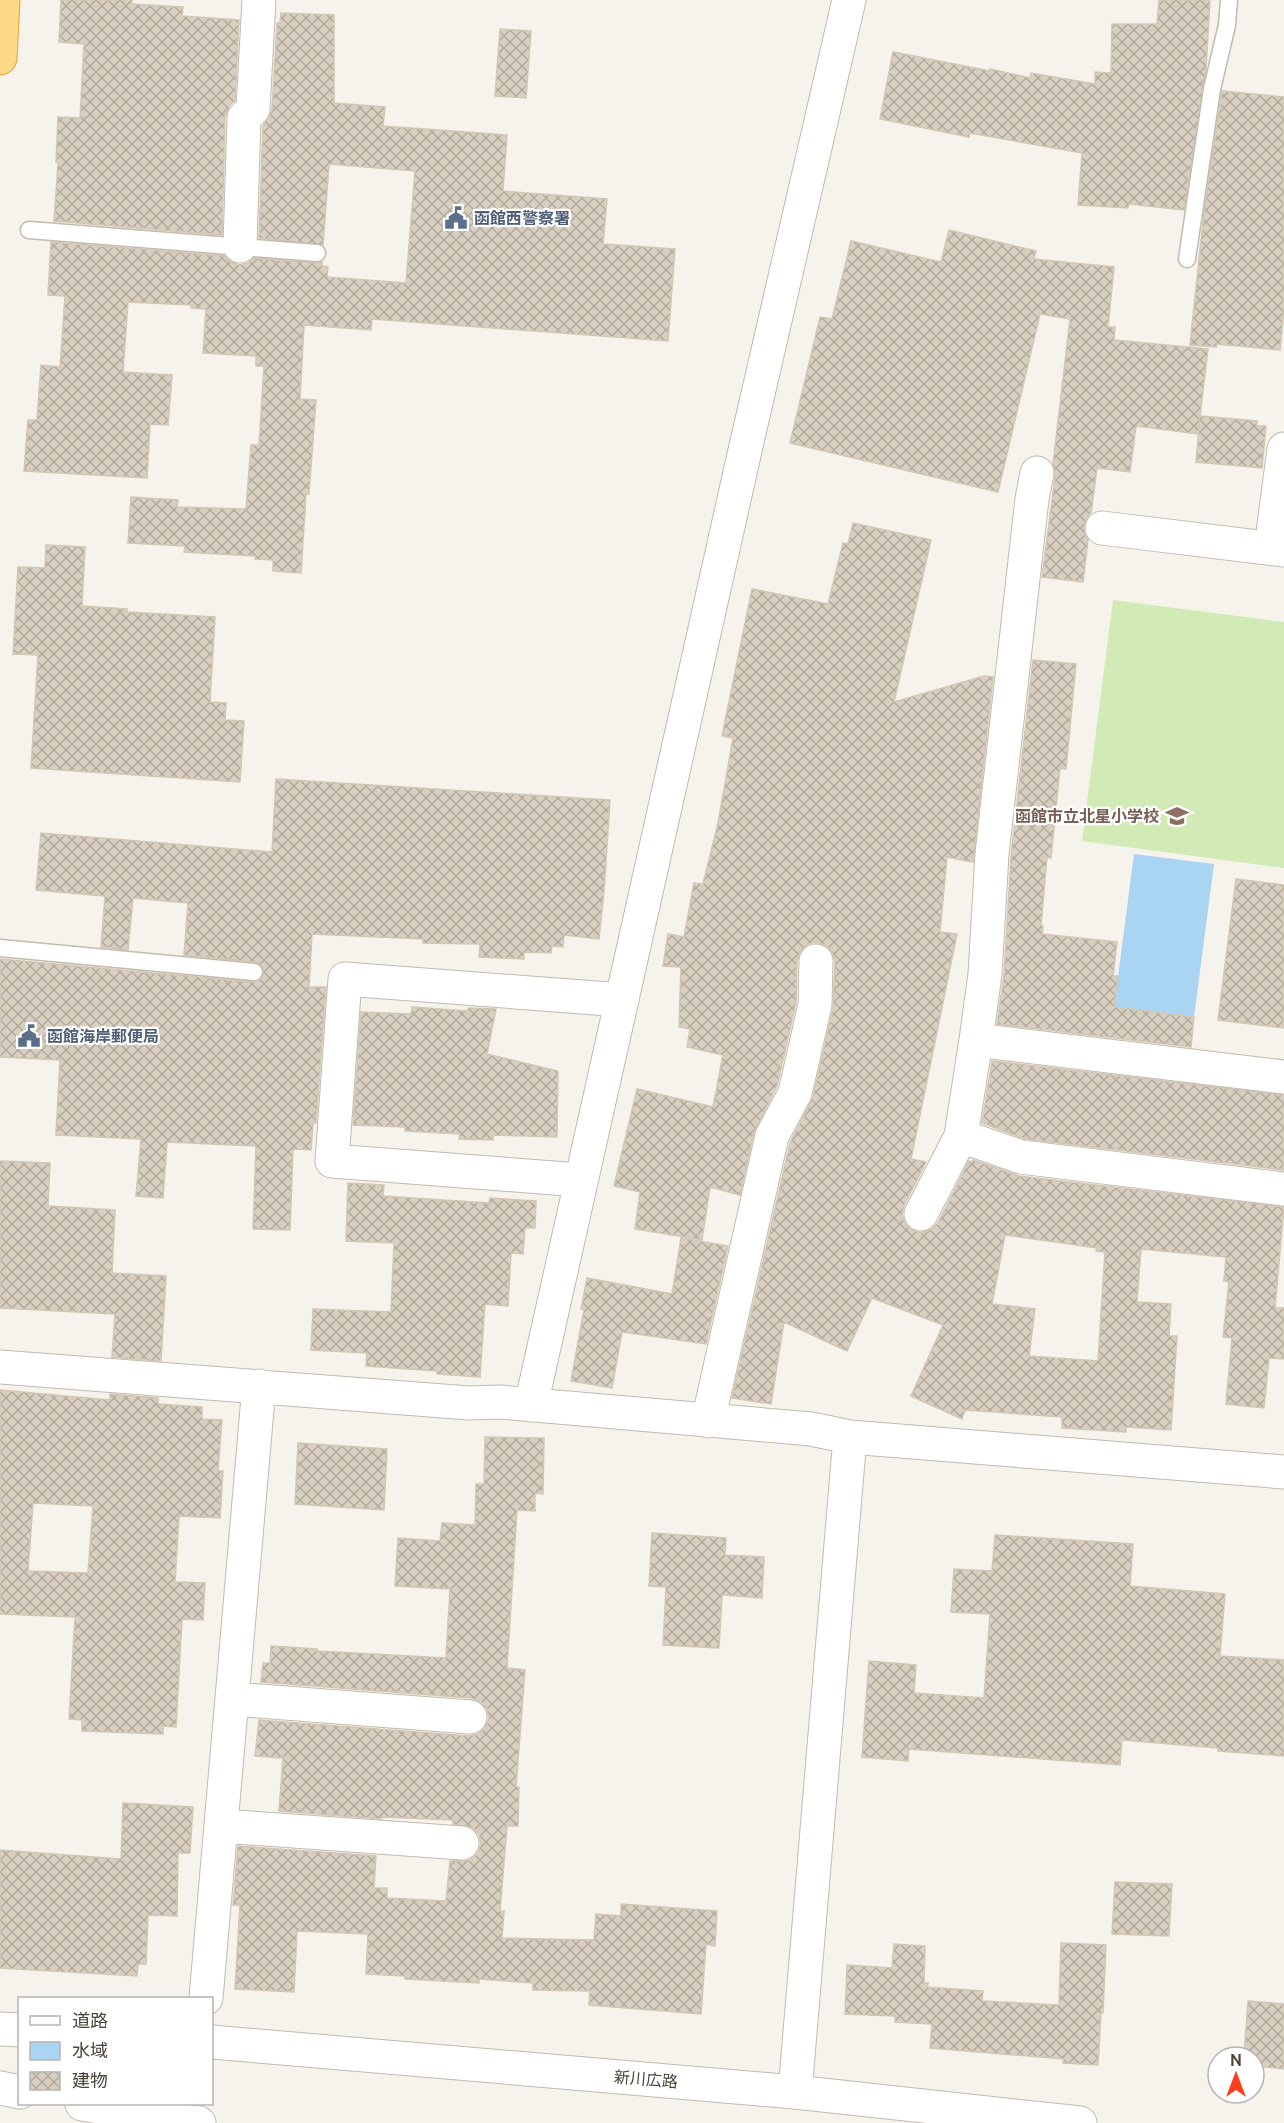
<svg xmlns="http://www.w3.org/2000/svg" width="1284" height="2123" font-family="Ubuntu,'Noto Sans JP',sans-serif">
  <defs>
    <pattern id="building-cross-hatch" width="8" height="8" patternUnits="userSpaceOnUse" patternTransform="scale(1.5)"><rect width="8" height="8" fill="#d8cfc1"/><path d="M0 0l8 8M0 8l8-8" fill="none" stroke="#b1aa9e"/></pattern>
  </defs>
  <rect width="100%" height="100%" fill="#f6f3ec"/>
  <!-- garden -->
  <path fill="#d2eab5" d="M1113,600L1284,622V868L1082,841Z"/>
  <!-- water -->
  <path fill="#a9d4f2" d="M1134,854L1214,864L1194,1017L1114,1007Z"/>
  <!-- building -->
  <path fill="url(#building-cross-hatch)" stroke="#d3c7b4" stroke-width="1.5" fill-rule="evenodd" d="M61,0H132V4L183,7L182,16L239,20L235,101L230,105L225,117L222,235L54,221L58,163L56,162L58,117L80,118L84,44L59,42Z
    M1159,0H1210L1206,69L1184,210L1129,204L1128,208L1078,205L1082,153L970,133L969,137L880,119L893,52L990,71V69L1030,78L1031,73L1095,84V72L1111,73L1112,24H1157Z
    M281,13L334,15V103L385,107L383,126L507,135L503,191L607,199L603,244L675,249L668,341L372,319L371,330L304,325L300,399L316,400L309,494H306L301,573L273,571V560L255,559V556L184,552L185,546L128,543L131,497L178,500L177,507L246,509L251,445H259L264,366H256V356L203,353L206,309L191,308V305L128,302L123,372L172,375L168,425L150,424L147,478L24,471L28,420H37L41,365L60,367L65,296L48,295L51,242L225,256L231,262L239,265L248,263L253,258L316,263L322,262V266L328,267L327,277L406,283L415,171L329,164L323,245L259,238L263,126L272,110L277,23H280Z
    M500,29L531,31L526,98L495,96Z
    M1222,91L1284,97V310L1280,350L1217,344L1216,347L1190,345L1204,212Z
    M949,230L1036,251L1034,259L1114,267L1108,327H1115L1114,340L1208,349L1200,416L1257,421V426H1266L1262,468L1196,462L1200,417L1198,434L1136,426L1130,472L1097,468L1091,513L1087,517L1084,525L1085,535L1088,540L1083,582L1042,577L1055,477L1053,464L1070,319L1040,314L998,492L790,443L820,317L832,319L851,241L941,262Z
    M853,523L931,540L894,702L984,676L993,677L973,862L947,857L940,932L957,934L911,1159L926,1162L904,1206L902,1214L905,1224L912,1230L921,1233L932,1229L938,1223L969,1161L972,1162L973,1160L1019,1176L1284,1207L1275,1308H1284V1359L1269,1358L1264,1408L1226,1404L1232,1338L1223,1337L1229,1282L1224,1281L1226,1257L1141,1249L1137,1302L1171,1304L1169,1336H1177L1171,1430L1126,1427V1432L1062,1428V1417L965,1410L962,1419L911,1396L943,1325L872,1298L847,1351L784,1322L771,1404L732,1398L790,1143L813,1097L833,1009L835,961L832,952L825,945L816,942L808,944L800,952L797,961L796,1003L777,1086L754,1132L740,1195L710,1187L702,1240L635,1229L640,1192L614,1186L637,1089L713,1107L723,1055L687,1047L690,1029L679,1027L681,967L663,966L668,934L684,937L694,883L703,884L718,823L733,738L722,736L752,589L828,604L843,543L848,544ZM1005,1235L1097,1248L1096,1251L1105,1252L1098,1361L1029,1356L1035,1309L992,1304Z
    M46,545L85,547L82,606L127,609V612L215,617L210,702L226,703L225,720L244,721L240,782L31,768L38,655L13,654L18,567L45,568Z
    M1033,660L1076,664L1066,769L1060,768L1051,858L1047,857L1041,925L1043,926L1042,934L1117,942L1113,976H1118L1114,1007L1194,1017L1191,1047L997,1024L1004,975L1011,856Z
    M276,779L610,800L604,892L599,939L564,935L563,947L552,946L551,953L524,952V959L479,957L480,944L423,943V939L312,934L309,987H326L316,1123H313L311,1150L293,1149L290,1230L253,1229L256,1146L167,1142L163,1198L136,1196L141,1139L56,1135L60,1060L0,1057V959L253,982L262,979L264,968L256,962L184,955L188,903L133,898L128,950L101,947L105,896L36,890L41,833L272,852Z
    M1236,879L1284,885V1028L1218,1020Z
    M412,1007L468,1011V1008L496,1009L487,1054L558,1071L557,1137L493,1135V1140L459,1139L460,1134L405,1131V1127L353,1125L361,1012L411,1014Z
    M992,1061L1284,1095V1170L1025,1139L982,1123Z
    M0,1161L50,1163L48,1206L115,1210L112,1273L166,1276L161,1361L112,1357L115,1314L0,1308Z
    M348,1183L384,1185L383,1196L489,1203L490,1198L536,1201L535,1228H525L523,1254L511,1253L508,1306L485,1304L480,1377L437,1374V1371L366,1366L367,1353L311,1350L313,1309L391,1312L394,1243L346,1241Z
    M681,1238L728,1246L706,1344L622,1332L612,1388L571,1381L584,1309H581L587,1278L672,1294Z
    M0,1390L110,1400V1394L158,1398V1404L202,1407V1419L222,1420L218,1471H223L220,1518L179,1516L175,1582L205,1583L203,1620L182,1619L176,1727L163,1726V1734L82,1731V1720L69,1719L75,1617L0,1614ZM33,1503L93,1506L88,1573L28,1571Z
    M485,1437L544,1438L543,1494L535,1493V1511L517,1510L507,1668L525,1670L516,1787H519L518,1826H507L500,1911H504L502,1938L594,1940L596,1914L621,1916V1904L717,1911L715,1946L706,1944L701,2014L589,2005L590,1991L533,1990V1983L479,1979V1983L405,1979V1976L366,1974L368,1934L297,1931L294,1992L235,1989L240,1905H233L238,1846L376,1856L374,1888H387V1898L446,1901L450,1861L470,1860L478,1853L481,1844L479,1834L472,1827L453,1824V1820L382,1817V1819L279,1811L283,1758L255,1756L259,1720L469,1736L478,1734L485,1728L489,1719L487,1709L481,1702L471,1698L261,1682L263,1663H270L271,1646L317,1649V1651L446,1658L450,1589L395,1586L398,1538L440,1541L442,1523L475,1525L476,1484H484Z
    M298,1443L387,1449L384,1510L295,1504Z
    M652,1533L726,1538L725,1555L764,1557L762,1598L722,1595L719,1648L663,1645L666,1587L649,1586Z
    M995,1535L1133,1544L1130,1586L1225,1594L1220,1656L1284,1660V1756L1218,1751V1748L1122,1740L1120,1765L909,1749L908,1761L862,1757L869,1661L916,1665L914,1693L984,1698L990,1614L951,1612L954,1569L992,1571Z
    M123,1803L193,1807L190,1853H178L177,1916L148,1915L146,1964H138L137,1976L0,1968V1850L121,1859Z
    M1115,1882L1172,1884L1169,1936L1112,1934Z
    M1061,1943L1106,1945L1103,2013H1101L1098,2065L1063,2063L1064,2059L930,2048L932,2024L895,2022V2016L845,2014L847,1965L892,1968L894,1944L925,1946L924,1983H928L927,1987L983,1991L982,2001L1059,2005Z
    M1248,2001L1284,2004V2069L1254,2066V2057H1244Z"/>
  <g fill="none" stroke-linecap="round" stroke-linejoin="round">
    <!-- service casing -->
    <g stroke="#c2bbae" stroke-width="19">
      <path id="service" d="M29,230L317,253
        M1187,259L1212,89L1227,25L1229,0
        M0,948L254,972"/>
    </g>
    <!-- minor casing -->
    <g stroke="#c2bbae" stroke-width="35">
      <path id="minor" d="M240,246L244,118L253,109L259,0
        M1102,528L1284,550
        M1271,548L1284,449
        M976,1040L1284,1077
        M961,1136L1021,1157L1284,1189
        M580,1180L332,1161L345,979L622,1000
        M921,1214L961,1136L976,1040L985,974L992,854L1032,499L1037,473
        M0,1367L469,1403L500,1402L811,1429L850,1437L1284,1472
        M708,1421L772,1136L795,1093L815,1005L816,961
        M233,1699L470,1717
        M222,1826L462,1843
        M206,1998L259,1386
        M795,2092L850,1437"/>
    </g>
    <!-- tertiary casing -->
    <g stroke="#c2bbae" stroke-width="35">
      <path id="tertiary" d="M531,1405L746,446L849,0
        M0,2029L20,2030
        M212,2042L795,2092L1080,2123
        M0,2088L20,2092
        M82,2104L166,2119L199,2123"/>
    </g>
    <!-- trunk casing -->
    <g stroke="#e0a43c" stroke-width="35">
      <path id="trunk" d="M0,58L3,0"/>
    </g>
    <!-- service -->
    <use href="#service" stroke="#fff" stroke-width="16"/>
    <!-- minor -->
    <use href="#minor" stroke="#fff" stroke-width="33"/>
    <!-- tertiary -->
    <use href="#tertiary" stroke="#fff" stroke-width="33"/>
    <!-- trunk -->
    <use href="#trunk" stroke="#ffd985" stroke-width="33"/>
  </g>
  <!-- icons -->
  <defs>
    <g id="civic-bare" transform="scale(1.8)"><path d="M-.6-6.5H3V-4.5H.6V-3L4-1V1h2V6H-6V1h2V-1L-.6-3ZM-1.2 2.5V6h2.4V2.5Z" fill="#5c6f8a" stroke="#fff" stroke-width="2.5" paint-order="stroke"/></g>
    <g id="school-bare" transform="scale(1.8)"><path d="M0-5L7-2L0 1L-7-2ZM-4 1L0 2.5L4 1V4Q0 6-4 4Z" fill="#8d6e63" stroke="#fff" stroke-width="2.5" paint-order="stroke"/></g>
  </defs>
  <g fill-rule="evenodd">
    <use href="#civic-bare" x="456" y="218"/>
    <use href="#school-bare" x="1177" y="816"/>
    <use href="#civic-bare" x="29" y="1036"/>
  </g>
  <g text-anchor="middle" dominant-baseline="central" stroke-width="4.5" stroke-linejoin="round" paint-order="stroke">
    <!-- service labels -->
    <g font-size="16" font-weight="bold" fill="#4e5e75" stroke="#fff" text-anchor="start">
      <text x="474" y="218">函館西警察署</text>
      <text x="47" y="1036">函館海岸郵便局</text>
    </g>
    <!-- education labels -->
    <g font-size="16" font-weight="bold" fill="#785e54" stroke="#fff" text-anchor="end">
      <text x="1159" y="816">函館市立北星小学校</text>
    </g>
    <!-- street labels -->
    <g font-size="16" fill="#4b4439" stroke="#fff">
      <text transform="translate(646 2079) rotate(5)">新川広路</text>
    </g>
  </g>
  <!-- legend -->
  <rect x="18" y="1997" width="195" height="108" fill="#ffffff" stroke="#b7b4b0" stroke-width="1.5"/>
  <rect x="30" y="2016" width="30" height="9" fill="#ffffff" stroke="#b7b4b0" stroke-width="1.5"/>
  <text x="72" y="2027" font-size="18" fill="#4b4439">道路</text>
  <rect x="30" y="2042" width="30" height="18" fill="#a9d4f2" stroke="#b7b4b0" stroke-width="1.5"/>
  <text x="72" y="2057" font-size="18" fill="#4b4439">水域</text>
  <rect x="30" y="2072" width="30" height="18" fill="url(#building-cross-hatch)" stroke="#b7b4b0" stroke-width="1.5"/>
  <text x="72" y="2087" font-size="18" fill="#4b4439">建物</text>
  <!-- north arrow -->
  <g transform="translate(1236 2075)"><circle r="28" fill="#ffffff" stroke="#b7b4b0" stroke-width="1.5"/>
  <path d="M0-4.5L10 22L0 15L-10 22Z" fill="#fc3f1d"/>
  <text y="-9" font-size="16" font-weight="bold" text-anchor="middle" fill="#4b4439">N</text>
  </g>
</svg>
